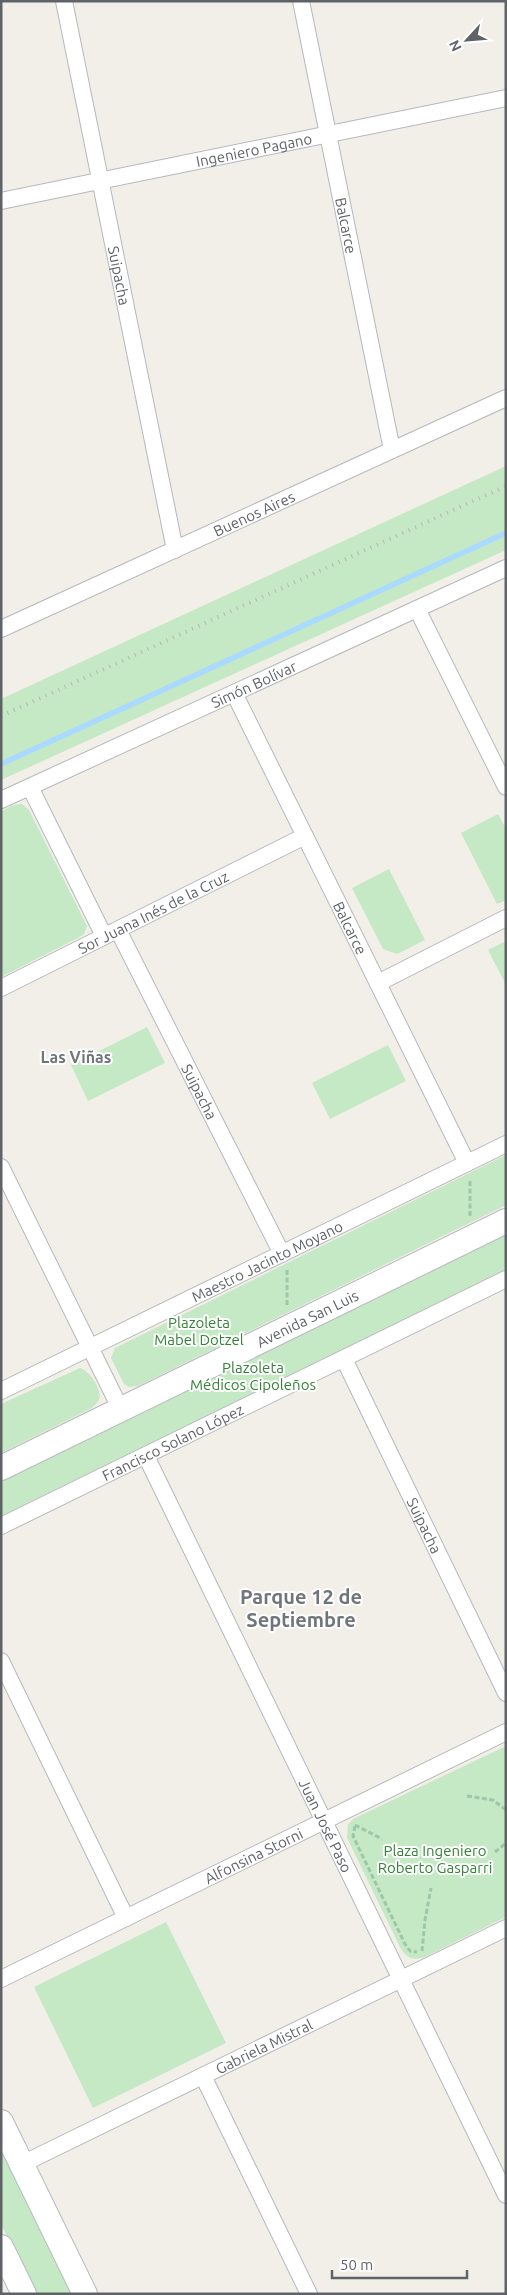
<svg xmlns="http://www.w3.org/2000/svg" width="507" height="2295" font-family="Ubuntu,sans-serif">
  <rect width="100%" height="100%" fill="#f1efe8"/>
  <!-- green -->
  <path fill="#c5e8c5" d="M506,466V550L1,780V699Z
    M22,804L29,810L87,926L84,934L78,938L1,977V811L14,805Z
    M498,814L506,829V900L497,904L461,833Z
    M389,869L425,940L397,954L383,949L352,888Z
    M506,941V985L488,950Z
    M147,1027L165,1063L88,1101L71,1065Z
    M388,1045L406,1081L330,1119L312,1083Z
    M506,1155V1205L138,1386L129,1387L124,1384L111,1358L115,1348Z
    M506,1235V1270L1,1516V1482Z
    M80,1368C89,1370 103,1390 99,1400C97,1404 93,1407 90,1409L1,1453V1404Z
    M506,1746V1917L425,1957C413,1961 406,1958 400,1947L347,1838L348,1824L355,1818Z
    M166,1922L226,2043L93,2108L34,1987Z
    M1,2146L74,2294H35L1,2224Z"/>
  <g fill="none" stroke-linecap="round" stroke-linejoin="round">
    <!-- stream -->
    <path stroke="#aadaff" stroke-width="5.5" d="M1,764L506,533"/>
    <!-- street casing -->
    <g stroke="#b5b8bc" stroke-width="18">
      <g id="street">
        <path id="s1" d="M64,1L175,550"/>
        <path id="s2" d="M301,1L392,450"/>
        <path id="s3" d="M1,201L506,98"/>
        <path d="M417,609L506,787"/>
        <path id="s4" d="M1,629L506,398"/>
        <path id="s5" d="M234,693L467,1163"/>
        <path d="M30,787L104,936"/>
        <path id="s6" d="M1,800L506,568"/>
        <path id="s7" d="M118,930L282,1254"/>
        <path d="M378,983L506,918"/>
        <path id="s8" d="M1,988L305,836"/>
        <path d="M1,1167L121,1410"/>
        <path id="s9" d="M344,1359L506,1693"/>
        <path id="s10" d="M1,1391L506,1144"/>
        <path id="s11" d="M146,1456L506,2195"/>
        <path id="s12" d="M1,1526L506,1279"/>
        <path d="M1,1661L126,1918"/>
        <path id="s13" d="M1,1979L506,1732"/>
        <path d="M203,2076L309,2294"/>
        <path id="s14" d="M22,2164L506,1928"/>
      </g>
    </g>
    <!-- secondary casing -->
    <g stroke="#b6babf" stroke-width="26">
      <g id="secondary">
        <path id="s15" d="M1,1468L506,1221"/>
        <path d="M1,2122L85,2294"/>
        <path d="M1,2247L24,2294"/>
      </g>
    </g>
    <!-- path -->
    <path stroke="#9cc7a9" stroke-width="3" stroke-dasharray="5 2.5" stroke-linecap="butt" d="M470,1181V1217
      M287,1305V1269
      M467,1796L493,1800L506,1810
      M355,1825L382,1839
      M355,1826L353,1836L405,1944L410,1951L417,1952
      M495,1852L506,1843
      M422,1951L425,1920L431,1888"/>
    <!-- street -->
    <use href="#street" stroke="#fff" stroke-width="16"/>
    <!-- secondary -->
    <use href="#secondary" stroke="#fff" stroke-width="24"/>
    <!-- rail -->
    <path stroke="#b6b7b8" stroke-width="4" stroke-dasharray="1 6" stroke-linecap="butt" d="M1,716L506,486"/>
  </g>
  <g text-anchor="middle" dominant-baseline="central" stroke-width="4" stroke-linejoin="round" paint-order="stroke">
    <!-- street labels -->
    <g font-size="15" fill="#5f6368" stroke="#fff">
      <text stroke="none"><textPath href="#s3" startOffset="258">Ingeniero Pagano</textPath></text>
      <text stroke="none"><textPath href="#s2" startOffset="229">Balcarce</textPath></text>
      <text stroke="none"><textPath href="#s1" startOffset="280">Suipacha</textPath></text>
      <text stroke="none"><textPath href="#s4" startOffset="278">Buenos Aires</textPath></text>
      <text stroke="none"><textPath href="#s6" startOffset="278">Simón Bolívar</textPath></text>
      <text stroke="none"><textPath href="#s8" startOffset="170">Sor Juana Inés de la Cruz</textPath></text>
      <text stroke="none"><textPath href="#s5" startOffset="262">Balcarce</textPath></text>
      <text stroke="none"><textPath href="#s7" startOffset="181">Suipacha</textPath></text>
      <text stroke="none"><textPath href="#s10" startOffset="296">Maestro Jacinto Moyano</textPath></text>
      <text stroke="none"><textPath href="#s15" startOffset="341">Avenida San Luis</textPath></text>
      <text stroke="none"><textPath href="#s12" startOffset="191">Francisco Solano López</textPath></text>
      <text stroke="none"><textPath href="#s9" startOffset="185">Suipacha</textPath></text>
      <text stroke="none"><textPath href="#s11" startOffset="411">Juan José Paso</textPath></text>
      <text stroke="none"><textPath href="#s13" startOffset="281">Alfonsina Storni</textPath></text>
      <text stroke="none"><textPath href="#s14" startOffset="269">Gabriela Mistral</textPath></text>
    </g>
    <!-- park labels -->
    <g font-size="15" fill="#348238" stroke="#fff">
      <text x="199" y="1322">Plazoleta<tspan x="199" dy="17">Mabel Dotzel</tspan></text>
      <text x="253" y="1367">Plazoleta<tspan x="253" dy="17">Médicos Cipoleños</tspan></text>
      <text x="435" y="1850">Plaza Ingeniero<tspan x="435" dy="17">Roberto Gasparri</tspan></text>
    </g>
    <!-- neighbourhood labels -->
    <g font-size="16" font-weight="bold" fill="#70757a" stroke="#fff">
      <text x="76" y="1057">Las Viñas</text>
    </g>
    <!-- district labels -->
    <g font-size="20" font-weight="bold" fill="#70757a" stroke="#fff">
      <text x="301" y="1596">Parque 12 de<tspan x="301" dy="23">Septiembre</tspan></text>
    </g>
  </g>
  <!-- border -->
  <rect width="507" height="2295" fill="none" stroke="#5f6368" stroke-width="5"/>
  <!-- north arrow -->
  <g transform="translate(467 40) rotate(244)" stroke="#ffffff" stroke-width="4" paint-order="stroke">
  <path d="M0-4L9 19L0 12L-9 19Z" fill="#5f6368"/>
  <text y="-8" font-size="14" font-weight="bold" text-anchor="middle" fill="#5f6368">N</text>
  </g>
  <!-- scale -->
  <path d="M332 2270v8h135v-8" fill="none" stroke="#5f6368" stroke-width="2.5"/>
  <text x="340" y="2270" font-size="15" fill="#5f6368" stroke="#ffffff" stroke-width="4" paint-order="stroke">50 m</text>
</svg>
